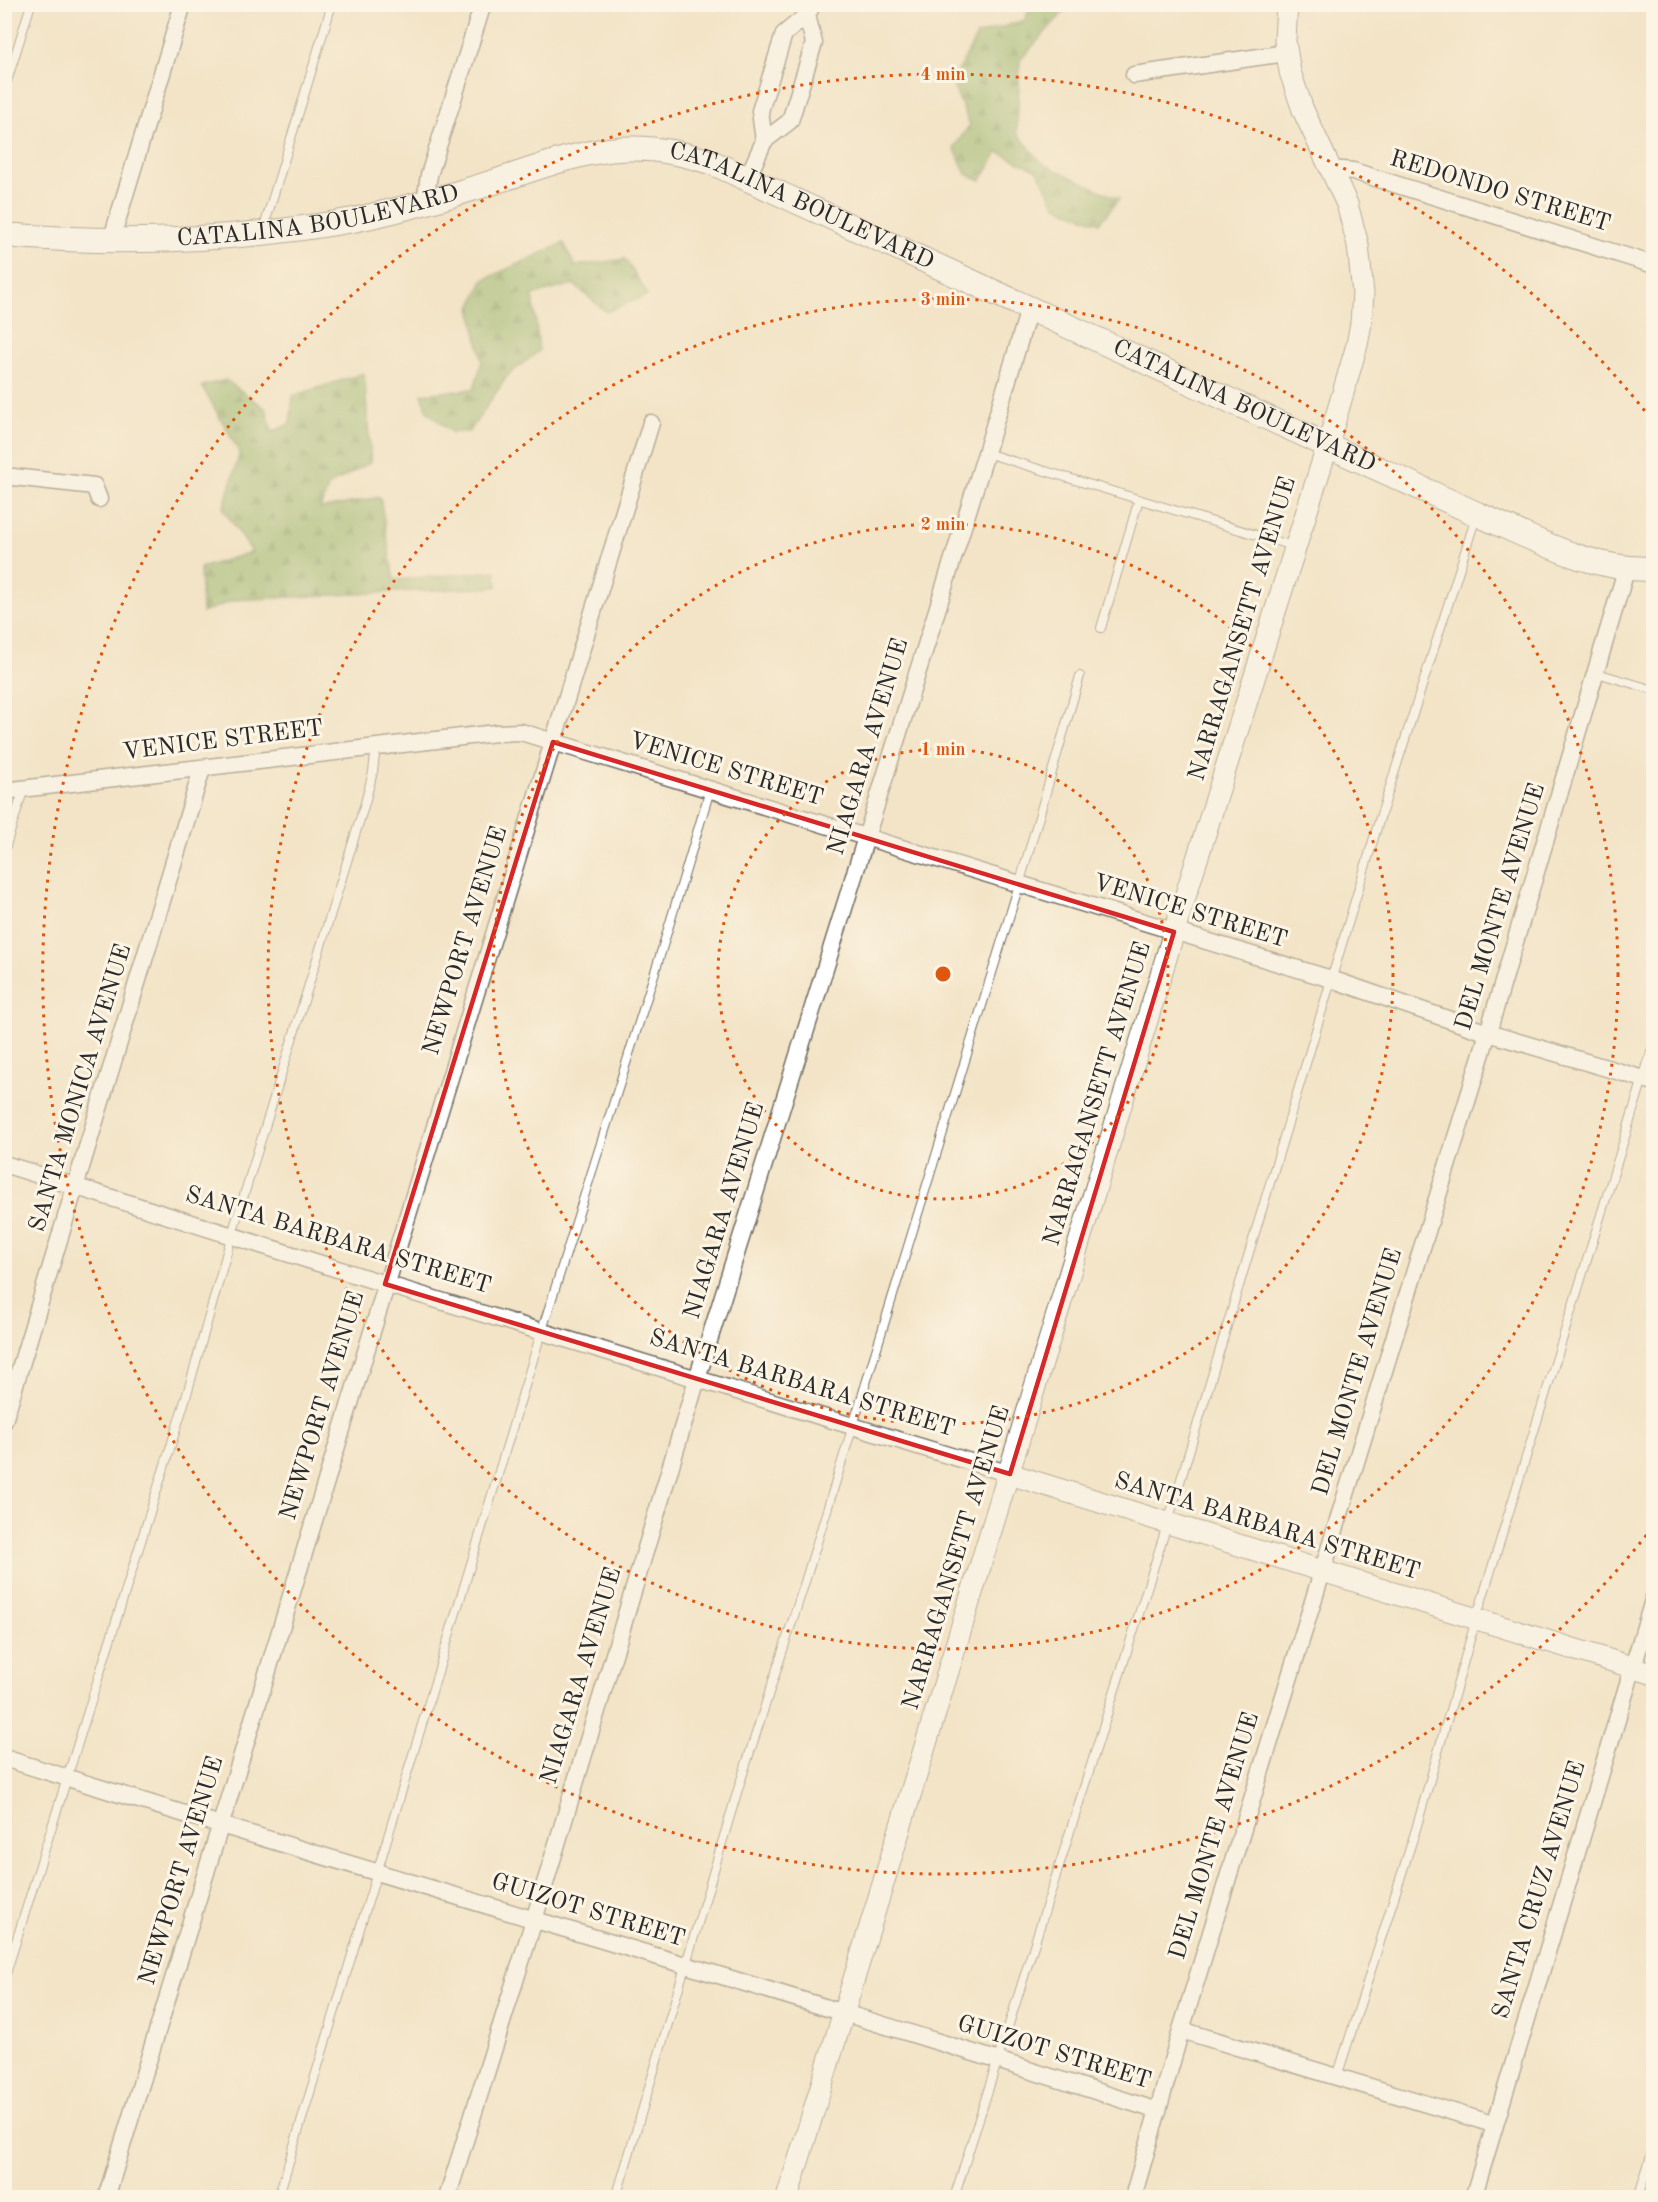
<svg xmlns="http://www.w3.org/2000/svg" width="1658" height="2202" font-family="'Old Standard TT',serif">
  <defs>
    <pattern id="forest-firs" width="22" height="20" patternUnits="userSpaceOnUse" patternTransform="scale(1.5)"><rect width="22" height="20" fill="#8fb469"/><path d="M5 1l3.5 6h-7zM16 11l3.5 6h-7z" fill="#759357"/></pattern>
  </defs>
  <rect width="100%" height="100%" fill="#fcf5e5"/>
  <filter id="ink" filterUnits="userSpaceOnUse"><feTurbulence type="fractalNoise" baseFrequency=".0167" numOctaves="2"/><feDisplacementMap in="SourceGraphic" scale="12" xChannelSelector="R" yChannelSelector="G"/><feConvolveMatrix kernelMatrix="1 2 1 2 8 2 1 2 1" color-interpolation-filters="sRGB"/></filter>
  <filter id="wash" filterUnits="userSpaceOnUse"><feTurbulence type="fractalNoise" baseFrequency=".008" numOctaves="4" result="noise"/><feDisplacementMap in="SourceGraphic" scale="24" xChannelSelector="R" yChannelSelector="G"/><feGaussianBlur stdDeviation="1.35" result="paint"/><feColorMatrix in="noise" values="0 0 0 0 0 0 0 0 0 0 0 0 0 0 0 0 0 1.4 0 .05"/><feComposite in="paint" operator="in"/></filter>
  <g filter="url(#wash)">
    <rect width="100%" height="100%" fill="#f3e4c7"/>
    <!-- forest -->
    <path fill="url(#forest-firs)" stroke="#5d704a" stroke-width="1.5" d="M1031,4L1070,5L1020,60L1017,133L1043,164L1119,199L1099,223L1056,206L1037,170L998,152L981,180L966,174L954,147L970,125L952,82L977,35L1025,20Z
      M564,243L575,266L625,259L648,295L606,312L573,284L533,295L539,351L508,375L469,432H451L427,411L422,394L474,389L482,361L471,308L483,280Z
      M364,373L371,462L329,485L320,509L380,497L394,580L496,571L497,587L234,600L202,613L200,568L252,552L223,509L240,453L202,386L226,380L266,409L272,432L290,424L293,396Z"/>
  </g>
  <g filter="url(#ink)">
    <g fill="none" stroke-linecap="round" stroke-linejoin="round">
      <!-- service casing -->
      <g stroke="#716c62" stroke-width="10">
        <path id="service" d="M4,91L31,4
          M263,230L332,4
          M986,453L1296,547
          M1101,628L1139,499
          M1597,673L1654,690
          M4,852L24,788
          M4,1980L187,1394L232,1234L365,803L373,772L376,747
          M1337,2077L1416,1829L1476,1619L1654,1043
          M278,2198L542,1330L659,959L710,790
          M616,2198L739,1786L804,1585L1019,885L1080,676
          M954,2198L1168,1522L1379,821L1476,517
          M1638,2198L1654,2146"/>
      </g>
      <!-- minor casing -->
      <g stroke="#716c62" stroke-width="19">
        <path id="minor" d="M1134,75L1286,53
          M764,141L790,121L814,43L807,15
          M1331,169L1353,171L1654,265
          M747,179L764,141L760,111L784,34L807,15L813,4
          M425,202L429,175L483,4
          M111,241L183,4
          M4,476L94,486L99,499
          M4,791L496,733L521,732L1331,979L1488,1033L1654,1082
          M4,1164L385,1284L1010,1474
          M4,1421L202,769
          M4,1758C388,1879 775,1988 1158,2111
          M1181,2030L1493,2124
          M1135,2190L1181,2030L1481,1056L1627,567
          M106,2198L651,423
          M447,2198L534,1920L697,1379L986,453L1029,309
          M1473,2198L1654,1597"/>
      </g>
      <!-- tertiary casing -->
      <g stroke="#716c62" stroke-width="23">
        <path id="tertiary" d="M1010,1474L1654,1674
          M787,2198L1174,932L1328,444L1357,345L1361,323L1363,294L1358,245L1347,204L1303,110L1290,72L1285,41L1287,4"/>
      </g>
      <!-- secondary casing -->
      <g stroke="#716c62" stroke-width="26">
        <g id="secondary">
          <path id="s1" d="M4,235C121,245 237,241 353,220C401,210 450,196 497,181C579,154 627,133 713,163L1477,514C1533,538 1591,571 1654,569"/>
        </g>
      </g>
      <!-- service -->
      <use href="#service" stroke="#fff" stroke-width="8"/>
      <!-- minor -->
      <use href="#minor" stroke="#fff" stroke-width="16"/>
      <!-- tertiary -->
      <use href="#tertiary" stroke="#fff" stroke-width="21"/>
      <!-- secondary -->
      <use href="#secondary" stroke="#fff" stroke-width="24"/>
    </g>
  </g>
  <!-- marked area -->
  <path d="M0 0H1658V2202H0ZM553,742L1174,932L1010,1474L385,1284Z" fill="#f3e4c7" fill-opacity=".55" fill-rule="evenodd"/>
  <path fill="none" stroke="#d62828" stroke-width="4.5" stroke-linejoin="round" d="M553,742L1174,932L1010,1474L385,1284Z"/>
  <!-- distance rings -->
  <g fill="none" stroke="#df570e" stroke-width="3" stroke-dasharray="3 6">
    <circle cx="943" cy="974" r="225"/>
    <circle cx="943" cy="974" r="450"/>
    <circle cx="943" cy="974" r="675"/>
    <path d="M1652 1528A900 900 0 1 1 1652 420"/>
  </g>
  <g text-anchor="middle" dominant-baseline="central" stroke-width="6" stroke-linejoin="round" paint-order="stroke">
    <!-- street labels -->
    <g font-size="24" fill="#2b2b2b" stroke="#fcf5e5">
      <text transform="translate(1500 192) rotate(17)">REDONDO STREET</text>
      <text stroke="none"><textPath href="#s1" startOffset="820">CATALINA BOULEVARD</textPath></text>
      <text stroke="none"><textPath href="#s1" startOffset="316">CATALINA BOULEVARD</textPath></text>
      <text stroke="none"><textPath href="#s1" startOffset="1306">CATALINA BOULEVARD</textPath></text>
      <text transform="translate(1243 629) rotate(-73)">NARRAGANSETT AVENUE</text>
      <text transform="translate(223 741) rotate(-7)">VENICE STREET</text>
      <text transform="translate(869 747) rotate(-73)">NIAGARA AVENUE</text>
      <text transform="translate(726 770) rotate(17)">VENICE STREET</text>
      <text transform="translate(1501 907) rotate(-73)">DEL MONTE AVENUE</text>
      <text transform="translate(1190 912) rotate(17)">VENICE STREET</text>
      <text transform="translate(466 941) rotate(-73)">NEWPORT AVENUE</text>
      <text transform="translate(81 1088) rotate(-73)">SANTA MONICA AVENUE</text>
      <text transform="translate(1098 1094) rotate(-73)">NARRAGANSETT AVENUE</text>
      <text transform="translate(725 1211) rotate(-73)">NIAGARA AVENUE</text>
      <text transform="translate(338 1241) rotate(17)">SANTA BARBARA STREET</text>
      <text transform="translate(1358 1372) rotate(-73)">DEL MONTE AVENUE</text>
      <text transform="translate(802 1384) rotate(17)">SANTA BARBARA STREET</text>
      <text transform="translate(323 1406) rotate(-73)">NEWPORT AVENUE</text>
      <text transform="translate(1267 1527) rotate(17)">SANTA BARBARA STREET</text>
      <text transform="translate(957 1558) rotate(-73)">NARRAGANSETT AVENUE</text>
      <text transform="translate(582 1676) rotate(-73)">NIAGARA AVENUE</text>
      <text transform="translate(1215 1836) rotate(-73)">DEL MONTE AVENUE</text>
      <text transform="translate(182 1871) rotate(-73)">NEWPORT AVENUE</text>
      <text transform="translate(1540 1890) rotate(-73)">SANTA CRUZ AVENUE</text>
      <text transform="translate(588 1911) rotate(17)">GUIZOT STREET</text>
      <text transform="translate(1054 2053) rotate(17)">GUIZOT STREET</text>
    </g>
  </g>
  <circle cx="943" cy="974" r="9" fill="#df570e" stroke="#fcf5e5" stroke-width="3"/>
  <g font-size="18" text-anchor="middle" font-weight="bold" fill="#df570e" stroke="#fcf5e5" stroke-width="6" stroke-linejoin="round" paint-order="stroke">
    <text x="943" y="80">4 min</text>
    <text x="943" y="305">3 min</text>
    <text x="943" y="530">2 min</text>
    <text x="943" y="755">1 min</text>
  </g>
  <!-- margin -->
  <rect width="1658" height="2202" fill="none" stroke="#fcf5e5" stroke-width="24"/>
</svg>
